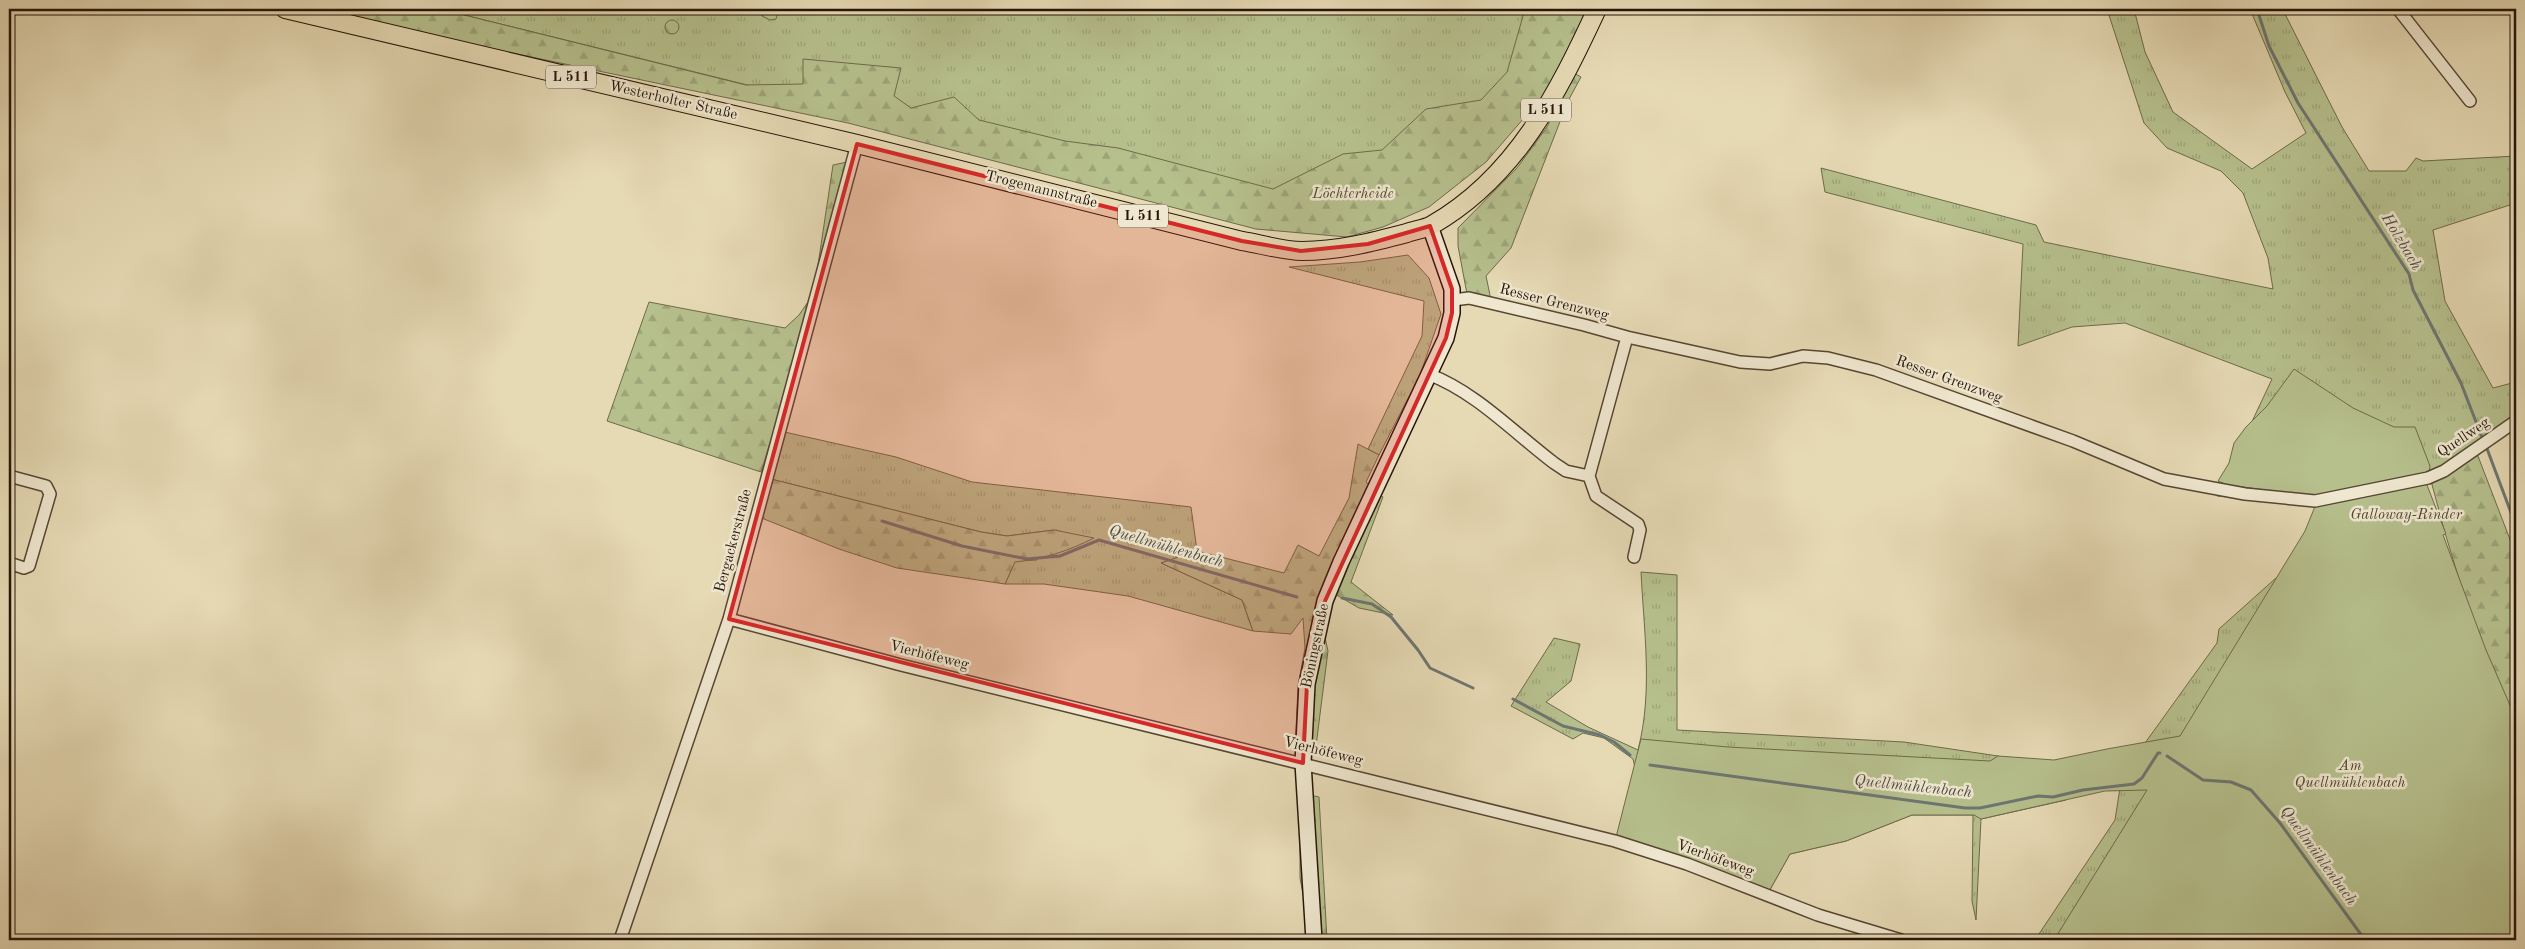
<svg xmlns="http://www.w3.org/2000/svg" width="2525" height="949" font-family="'Old Standard TT',serif">
  <defs>
    <pattern id="grass-tufts" width="24" height="20" patternUnits="userSpaceOnUse" patternTransform="scale(1.25)"><rect width="24" height="20" fill="#b6c08d"/><path d="M3 7l-1-3M5 7V3M7 7l1-3M15 17l-1-3M17 17v-4M19 17l1-3" fill="none" stroke="#9ca478"/></pattern>
    <pattern id="forest-firs" width="22" height="20" patternUnits="userSpaceOnUse" patternTransform="scale(1.25)"><rect width="22" height="20" fill="#b6c08d"/><path d="M5 1l3.5 6h-7zM16 11l3.5 6h-7z" fill="#9ca478"/></pattern>
  </defs>
  <rect width="100%" height="100%" fill="#e6dab5"/>
  <filter id="stains"><feTurbulence type="fractalNoise" baseFrequency=".004" numOctaves="4"/><feColorMatrix values="0 0 0 0 .2 0 0 0 0 .09 0 0 0 0 .02 0 0 0 .5 -.17"/></filter>
  <radialGradient id="worn" r=".72"><stop offset=".6" stop-color="#630" stop-opacity="0"/><stop offset="1" stop-color="#630" stop-opacity=".3"/></radialGradient>
  <!-- grass -->
  <path fill="url(#grass-tufts)" stroke="#6e6a4a" d="M440,9H1588L1486,162L1254,203L909,125Z
    M2107,9H2134L2145,52L2173,112L2252,169L2306,133L2285,92L2250,9H2290L2285,14L2342,127L2369,171H2406L2416,158L2423,161L2516,156V203L2433,230L2445,301L2493,388L2516,382V437L2513,430L2425,477L2303,502L2217,496L2272,379L2125,323L2072,327L2018,346L2023,244L1825,192L1821,168L2036,225L2044,242L2273,289L2268,258L2243,193L2221,171L2167,148L2144,123Z
    M1408,255L1429,278L1441,314L1420,375L1379,455L1368,449L1422,336L1424,301L1289,267L1360,262Z
    M780,431L896,457L972,482L1191,507L1197,551L1161,563L1242,600L1253,631L1128,596L1044,584H1005L1015,561L1037,560L1054,530L1007,536L981,532L771,479Z
    M2286,569L2063,940H2035L2115,820L2122,775L2217,643L2219,629Z
    M1641,572L1677,575V730L1904,742L1998,756L2066,800L1981,819L1976,920L1972,901L1973,815H1912L1846,841L1790,854L1767,895L1636,772L1633,759L1604,738L1583,733L1573,739L1511,706L1554,638L1580,644L1571,681L1546,702L1588,727L1638,750C1653,692 1644,632 1641,572Z"/>
  <!-- forest -->
  <path fill="url(#forest-firs)" stroke="#6e6a4a" d="M301,9H440L746,85L803,84V59L901,68L894,96L911,108L954,97L979,120L1065,141L1118,148L1273,189L1343,154L1382,150L1426,109L1481,100L1507,72L1525,9H1588L1549,89L1486,162L1429,207L1383,227L1347,237L1256,229L848,123Z
    M762,9H779L776,19L770,20L762,16Z
    M665 27a7 7 0 1 1 14 0a7 7 0 1 1-14 0Z
    M1574,73L1581,77L1568,101L1511,248L1486,276L1491,300L1467,294L1458,246V228L1517,168L1547,127Z
    M852,161L813,329L779,414L761,472L607,421L649,302L785,328L799,315L810,299L818,265L833,165Z
    M1358,444L1379,455L1366,482L1383,497L1351,582L1393,615L1359,608L1326,589L1318,607L1328,651L1315,754L1295,750L1298,686L1305,648L1303,618L1291,634L1253,631L1242,600L1161,563L1197,551L1284,573L1298,545L1319,556L1349,498Z
    M2476,451L2516,555V698L2514,700L2516,714V765L2445,533L2430,477Z
    M771,479L981,532L1007,536L1054,530L1094,538C1068,551 1044,559 1015,562L1005,584L897,568L839,549L759,517Z
    M1300,793L1319,797L1327,940H1307L1306,910L1300,878Z"/>
  <!-- green -->
  <path fill="#b6c08d" stroke="#6e6a4a" d="M2294,369L2353,408L2394,427H2415L2430,466L2427,485L2446,534L2443,535L2486,650L2516,719V940H2054L2147,790L2105,791L1981,819L1974,815H1912L1846,841L1790,854L1767,895L1615,841L1641,739L1728,747L1990,761L1998,756L2054,760L2107,749L2180,736L2305,531L2316,504L2310,496L2228,485L2218,481L2229,463L2234,443L2246,427L2267,406Z"/>
  <g fill="none" stroke-linecap="round" stroke-linejoin="round">
    <!-- stream -->
    <path stroke="#6d7672" stroke-width="3" d="M2257,9L2269,46L2298,103L2409,274L2413,290L2461,383L2483,440
      M2486,446L2516,526
      M882,521L962,546L1027,559L1060,556L1099,540L1297,597
      M1342,598L1372,604L1391,617L1418,650L1430,668L1473,688
      M1513,699L1563,726L1600,735L1614,742L1630,755
      M2167,756L2203,780L2231,782L2251,790L2280,823L2365,940
      M1650,765L1965,808H1980L2038,796L2053,797L2083,790L2134,784L2142,778L2158,753H2160"/>
    <!-- minor casing -->
    <g stroke="#564633" stroke-width="14">
      <path id="minor" d="M2398,9L2470,101
        M1453,300L1469,298L1584,325L1627,337L1740,362L1770,364L1803,356L1828,358L1876,370L2073,441L2164,479L2245,494L2315,501L2428,478L2444,471L2516,421
        M1428,374C1476,392 1513,432 1554,463L1566,471L1589,476L1596,496L1638,524L1640,530L1634,557
        M9,476L46,486L50,494L29,566L24,568L9,563
        M1589,476L1627,337
        M729,619L901,665L1615,841L1687,864L1818,915L1901,940
        M620,940L729,619L857,144"/>
    </g>
    <!-- secondary casing -->
    <g stroke="#261508" stroke-width="18">
      <path id="secondary" d="M1314,940L1303,763L1307,684L1325,601L1341,562L1446,338L1452,313V289L1430,226"/>
    </g>
    <!-- primary casing -->
    <g stroke="#261508" stroke-width="20">
      <path id="primary" d="M285,9L857,144L1242,241C1261,244 1283,251 1302,251C1338,251 1373,242 1407,233C1415,230 1425,229 1432,225C1516,177 1558,93 1597,9"/>
    </g>
    <!-- minor -->
    <use href="#minor" stroke="#efe7cf" stroke-width="11"/>
    <!-- secondary -->
    <use href="#secondary" stroke="#efe7cf" stroke-width="15"/>
    <!-- primary -->
    <use href="#primary" stroke="#e6dab5" stroke-width="18"/>
  </g>
  <!-- marked area -->
  <path fill="#d62828" fill-opacity="0.2" stroke="#d62828" stroke-width="4" stroke-linejoin="round" d="M857,144L1242,241L1301,251L1368,244L1430,226L1452,289V313L1446,338L1325,601L1307,684L1303,763L729,619Z"/>
  <g text-anchor="middle" dominant-baseline="central" stroke-width="5" stroke-linejoin="round" paint-order="stroke">
    <!-- shield labels -->
    <g fill="#efe7cf" stroke="#625444" stroke-width="1">
      <rect x="546" y="65.5" width="50" height="23" rx="4"/>
      <rect x="1521" y="98.5" width="50" height="23" rx="4"/>
      <rect x="1118" y="204.5" width="50" height="23" rx="4"/>
    </g>
    <g font-size="14" font-weight="bold" fill="#261508">
      <text x="571" y="77">L 511</text>
      <text x="1546" y="110">L 511</text>
      <text x="1143" y="216">L 511</text>
    </g>
    <!-- street labels -->
    <g font-size="15" fill="#261508" stroke="#efe7cf">
      <text transform="translate(673 101) rotate(13)">Westerholter Straße</text>
      <text transform="translate(1041 190) rotate(14)">Trogemannstraße</text>
      <text transform="translate(1554 303) rotate(14)">Resser Grenzweg</text>
      <text transform="translate(1949 380) rotate(20)">Resser Grenzweg</text>
      <text transform="translate(2464 438) rotate(-34)">Quellweg</text>
      <text transform="translate(734 541) rotate(-75)">Bergackerstraße</text>
      <text transform="translate(1316 646) rotate(-78)">Böningstraße</text>
      <text transform="translate(929 656) rotate(14)">Vierhöfeweg</text>
      <text transform="translate(1323 752) rotate(14)">Vierhöfeweg</text>
      <text transform="translate(1715 859) rotate(20)">Vierhöfeweg</text>
    </g>
    <!-- park labels -->
    <g font-size="15" font-style="italic" fill="#514830" stroke="#efe7cf">
      <text x="1353" y="194">Löchterheide</text>
      <text x="2406" y="515">Galloway-Rinder</text>
      <text x="2350" y="766">Am<tspan x="2350" dy="17">Quellmühlenbach</tspan></text>
    </g>
    <!-- water labels -->
    <g font-size="16" font-style="italic" fill="#4f4e46" stroke="#efe7cf">
      <text transform="translate(2401 242) rotate(59)">Holzbach</text>
      <text transform="translate(1166 547) rotate(16)">Quellmühlenbach</text>
      <text transform="translate(1913 787) rotate(6)">Quellmühlenbach</text>
      <text transform="translate(2318 856) rotate(54)">Quellmühlenbach</text>
    </g>
  </g>
  <!-- margin -->
  <rect width="2525" height="949" fill="none" stroke="#e6dab5" stroke-width="30"/>
  <rect x="10" y="10" width="2505" height="929" fill="none" stroke="#261508" stroke-width="2.5"/>
  <rect x="15" y="15" width="2495" height="919" fill="none" stroke="#261508"/>
  <rect width="100%" height="100%" filter="url(#stains)"/>
  <rect width="100%" height="100%" fill="url(#worn)"/>
</svg>
